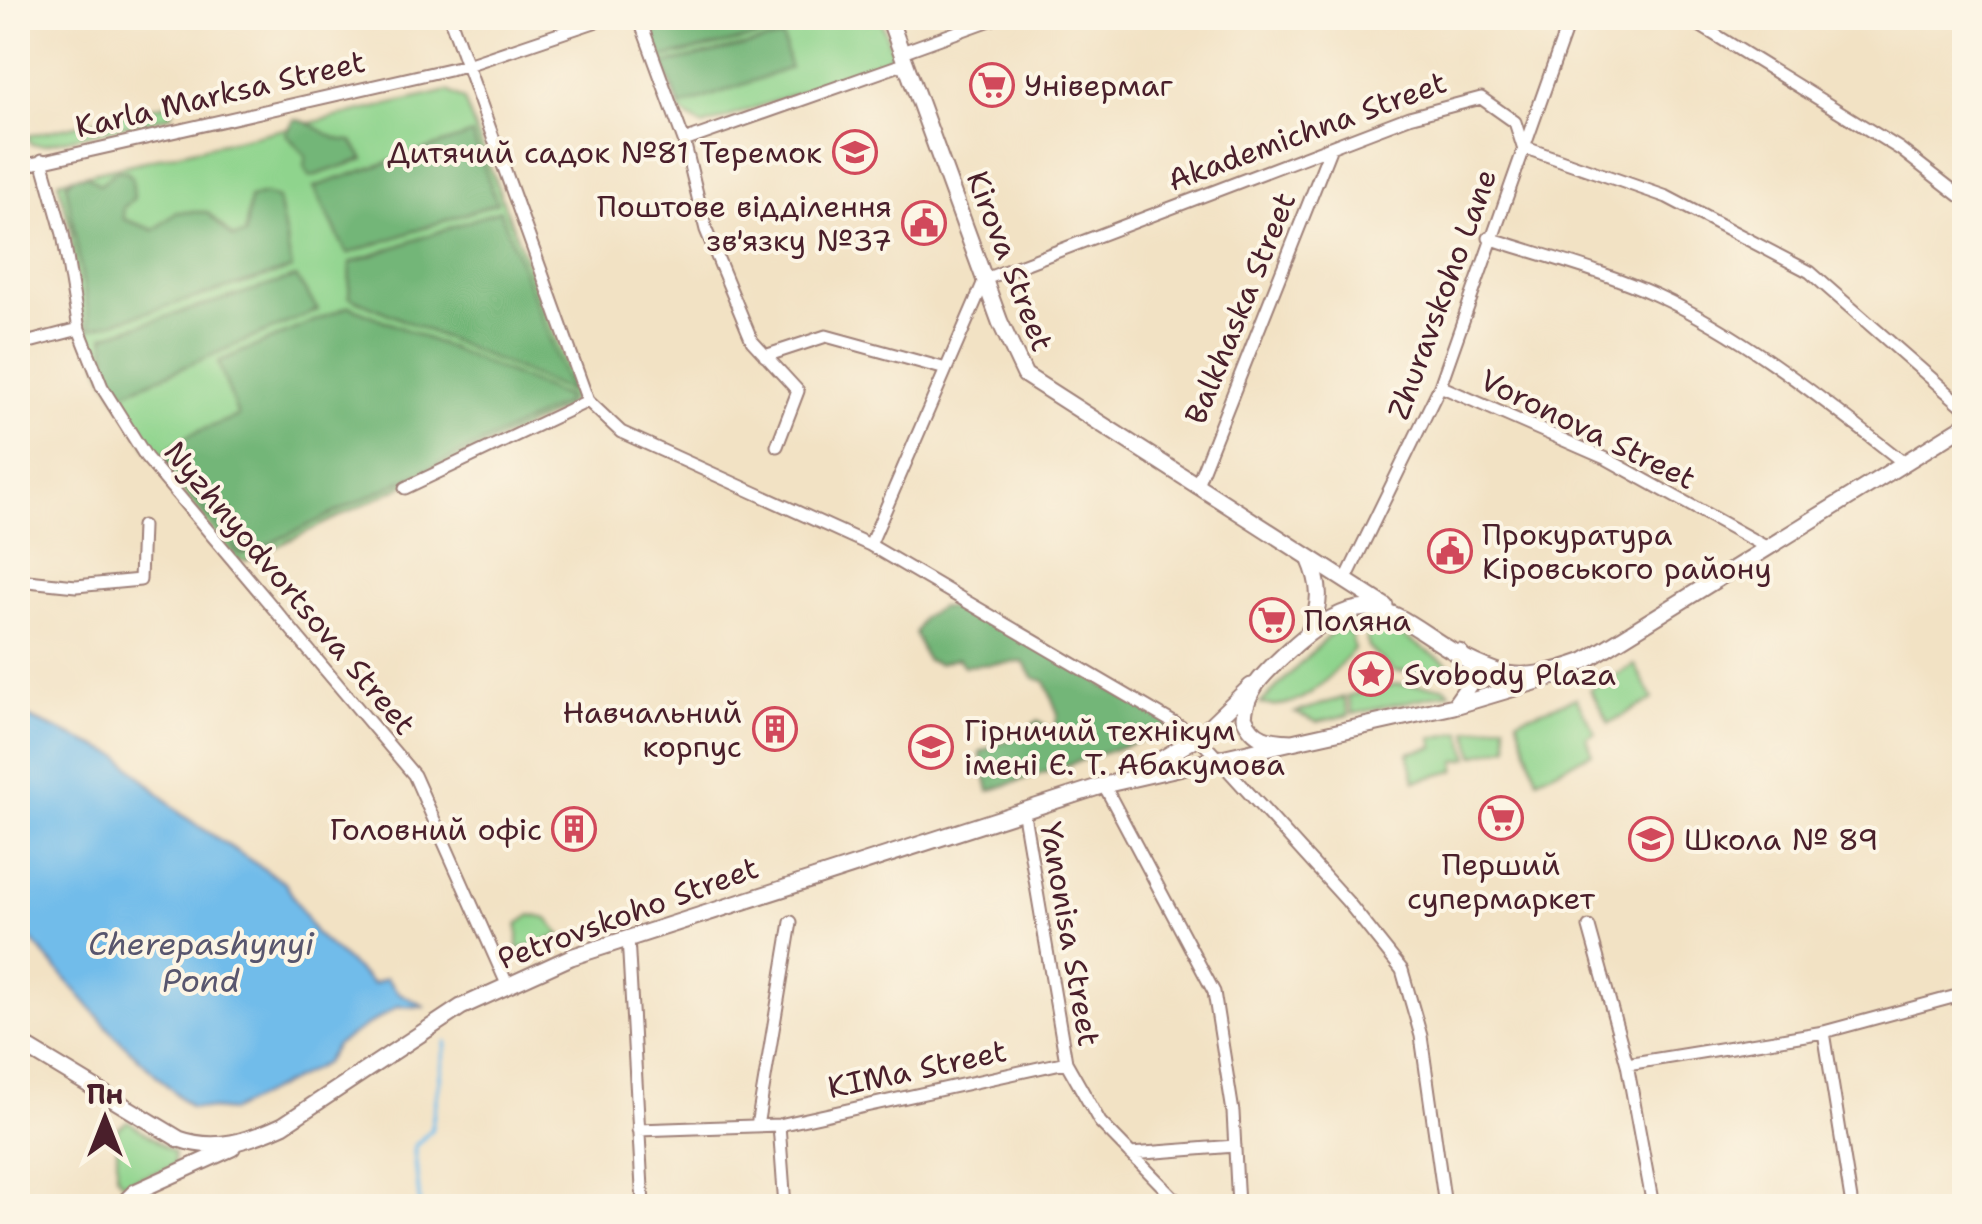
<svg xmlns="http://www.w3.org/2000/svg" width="1982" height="1224" font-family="'Shantell Sans',sans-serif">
  <rect width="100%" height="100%" fill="#fcf5e5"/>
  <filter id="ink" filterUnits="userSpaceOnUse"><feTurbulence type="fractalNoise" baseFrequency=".01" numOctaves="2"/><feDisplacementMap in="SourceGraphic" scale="20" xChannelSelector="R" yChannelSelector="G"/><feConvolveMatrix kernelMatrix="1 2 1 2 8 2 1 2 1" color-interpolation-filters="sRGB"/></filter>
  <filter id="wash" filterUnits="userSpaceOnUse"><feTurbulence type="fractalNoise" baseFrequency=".0048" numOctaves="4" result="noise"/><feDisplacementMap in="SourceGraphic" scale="40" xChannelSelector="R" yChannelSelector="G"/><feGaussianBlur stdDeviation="2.25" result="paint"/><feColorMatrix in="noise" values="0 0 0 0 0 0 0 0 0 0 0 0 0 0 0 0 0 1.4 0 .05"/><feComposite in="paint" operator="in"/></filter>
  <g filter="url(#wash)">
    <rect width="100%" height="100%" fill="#f2e2c4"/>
    <!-- green -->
    <path fill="#8fd48d" stroke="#6c7a5c" stroke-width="2.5" d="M645,18H880L893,53L880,64L703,126L681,112Z
      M448,91L464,100L576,391L567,407L246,561L236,559L147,447L103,374L79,307L70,228L58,181Z
      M176,102L170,116L42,145L31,144L27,136Z
      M1382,623L1453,667L1445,673L1394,671L1368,647L1365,629Z
      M1334,630L1351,632L1354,649C1327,679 1303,713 1260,704Z
      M1635,665L1653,699L1609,723L1590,689Z
      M1397,684L1445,687L1450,692L1353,714L1348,696Z
      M1344,697L1349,715L1317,722L1295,713Z
      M1576,698L1595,733L1587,737L1592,753L1537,779L1517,719Z
      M1505,723L1509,746L1474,756L1468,731Z
      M1462,732L1469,758L1456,761L1455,771L1415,781L1408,753L1434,747L1432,738Z
      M531,915L548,919L561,935L518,950V924Z
      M128,1121L174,1153V1166L122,1183L117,1176V1129Z"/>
    <!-- forest -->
    <path fill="#73b678" stroke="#5e6a52" stroke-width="2.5" d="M766,18H786L789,30L661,58L650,31Z
      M783,37L790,68L680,107L663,64Z
      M294,120C316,120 328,142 352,141L364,159L310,177L304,166L306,156L286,134Z
      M472,134L497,203L347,254L314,187Z
      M116,171H126L132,177L134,198L123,208L124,219L154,230L177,212H207L233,237L245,235L250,198L265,194L278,199L292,269L91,329L66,184L73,177L87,175L100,185Z
      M500,210L570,392L349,297L350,263Z
      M296,277L318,310L119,395L103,361L107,357L104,336Z
      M349,306L567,397L564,404L248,554H239L161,456L189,435L238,416L218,362Z
      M940,607L963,608L987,618L1171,724L1142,740L989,791L980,752L1020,735L1037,721L1054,732L1058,714L1045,681L1034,678L1023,662L964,666L958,658L939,664L926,660L915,633L922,618Z"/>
    <!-- water -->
    <path fill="#71bcea" stroke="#5e6e8a" stroke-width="2.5" d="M18,713L119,756L182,815L285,883L316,934L373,984L386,978L398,992L426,1007L398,1006L336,1045L325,1063L231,1111L190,1107L116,1037L18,924Z"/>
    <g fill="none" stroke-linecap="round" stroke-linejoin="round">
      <!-- stream -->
      <path stroke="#71bcea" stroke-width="4" d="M420,1206L414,1147L431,1130L446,1042"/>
    </g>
  </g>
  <g filter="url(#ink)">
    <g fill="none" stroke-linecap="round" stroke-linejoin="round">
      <!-- minor casing -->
      <g stroke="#9e8078" stroke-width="15">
        <path id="minor" d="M450,18L588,401L621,432L870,545L1198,737L1347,901L1402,970L1421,1036L1445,1206
          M639,18L684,141L706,230L752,341L798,391L777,446
          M1688,18L1900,149L1964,199
          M902,52L996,18
          M684,141L906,63
          M42,160L63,234L79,329L102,387L146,457L414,775L507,984
          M18,167L467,65L606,18
          M1489,238C1544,256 1604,271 1656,295C1747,337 1826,402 1904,463
          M18,345L79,329
          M765,356L826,336L946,369
          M1440,386L1607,459L1766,547
          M1196,487L1331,147
          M405,488L588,401
          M870,545L985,279L1409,117L1481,98L1515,122L1523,147L1667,197L1810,272L1964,407
          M18,580L76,586L140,580L142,526
          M1345,581L1440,386L1570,18
          M1104,785L1214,992L1233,1112L1238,1206
          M1023,809L1066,1062L1100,1122L1182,1206
          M1589,927L1627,1064L1653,1206
          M628,937L643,1206
          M1824,1032L1852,1206
          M1627,1064L1824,1032L1964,994
          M779,1125L785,1206
          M757,1126L791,922
          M638,1130L779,1125L1066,1062
          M1131,1154L1235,1146"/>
      </g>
      <!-- secondary casing -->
      <g stroke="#9e8078" stroke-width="19">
        <path id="secondary" d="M889,18L1000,322L1025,375L1385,606
          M1309,631C1322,604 1321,585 1309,558
          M1459,652L1470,664L1473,679L1454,706L1292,742C1269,741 1254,740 1244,717C1246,689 1266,672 1285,654C1387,558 1400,638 1495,671C1525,681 1557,671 1585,661L1964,426
          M1458,705L1555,676
          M1144,770L1198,737L1251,686
          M18,1042L179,1139C216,1152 248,1141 283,1125L461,1007L571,957L1104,785L1292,742
          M121,1206L135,1192L232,1148"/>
      </g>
      <!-- minor -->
      <use href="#minor" stroke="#fff" stroke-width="11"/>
      <!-- secondary -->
      <use href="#secondary" stroke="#fff" stroke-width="15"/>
    </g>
  </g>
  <!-- icons -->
  <defs>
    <g id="supermarket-ring" transform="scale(2.25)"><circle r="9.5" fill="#fcf5e5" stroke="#d1495b" stroke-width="1.5"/><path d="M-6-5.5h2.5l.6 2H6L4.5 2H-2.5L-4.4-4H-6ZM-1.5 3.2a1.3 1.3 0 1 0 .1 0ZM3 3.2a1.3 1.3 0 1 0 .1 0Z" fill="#d1495b"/></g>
    <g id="school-ring" transform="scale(2.25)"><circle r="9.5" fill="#fcf5e5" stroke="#d1495b" stroke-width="1.5"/><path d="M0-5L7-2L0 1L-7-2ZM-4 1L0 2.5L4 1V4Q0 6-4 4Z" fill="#d1495b"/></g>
    <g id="civic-ring" transform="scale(2.25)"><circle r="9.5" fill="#fcf5e5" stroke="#d1495b" stroke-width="1.5"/><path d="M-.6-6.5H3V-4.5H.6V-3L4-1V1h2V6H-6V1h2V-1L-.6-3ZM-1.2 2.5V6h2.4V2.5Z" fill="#d1495b"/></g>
    <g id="sight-ring" transform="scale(2.25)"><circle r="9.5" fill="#fcf5e5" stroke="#d1495b" stroke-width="1.5"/><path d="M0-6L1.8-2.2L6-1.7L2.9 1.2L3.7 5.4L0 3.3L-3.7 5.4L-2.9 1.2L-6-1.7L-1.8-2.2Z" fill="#d1495b"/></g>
    <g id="building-ring" transform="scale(2.25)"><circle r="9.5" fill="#fcf5e5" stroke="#d1495b" stroke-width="1.5"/><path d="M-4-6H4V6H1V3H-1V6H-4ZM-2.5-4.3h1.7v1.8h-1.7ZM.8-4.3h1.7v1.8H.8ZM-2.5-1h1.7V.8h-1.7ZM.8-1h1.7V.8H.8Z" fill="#d1495b"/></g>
    <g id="university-ring" transform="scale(2.25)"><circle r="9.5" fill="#fcf5e5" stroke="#d1495b" stroke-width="1.5"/><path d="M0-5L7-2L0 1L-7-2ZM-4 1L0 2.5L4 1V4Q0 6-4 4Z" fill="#d1495b"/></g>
  </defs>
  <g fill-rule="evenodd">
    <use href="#supermarket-ring" x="992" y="85"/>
    <use href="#school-ring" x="855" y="152"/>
    <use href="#civic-ring" x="924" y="223"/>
    <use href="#civic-ring" x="1450" y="551"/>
    <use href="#supermarket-ring" x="1272" y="620"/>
    <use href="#sight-ring" x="1371" y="674"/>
    <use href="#building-ring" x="775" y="729"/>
    <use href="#university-ring" x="931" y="747"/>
    <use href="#supermarket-ring" x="1501" y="818"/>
    <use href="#building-ring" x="574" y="829"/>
    <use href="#school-ring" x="1651" y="839"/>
  </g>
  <g text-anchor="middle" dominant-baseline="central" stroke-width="8" stroke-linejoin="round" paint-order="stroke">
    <!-- poi labels -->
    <g font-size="30" fill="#4a1f2b" stroke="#fcf5e5" text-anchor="start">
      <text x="1024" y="85">Універмаг</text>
      <text x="822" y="152" text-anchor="end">Дитячий садок №81 Теремок</text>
      <text x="892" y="206" text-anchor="end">Поштове відділення<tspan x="892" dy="34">зв'язку №37</tspan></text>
      <text x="1482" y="534">Прокуратура<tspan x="1482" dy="34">Кіровського району</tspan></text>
      <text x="1304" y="620">Поляна</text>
      <text x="1404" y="674">Svobody Plaza</text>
      <text x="742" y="712" text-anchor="end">Навчальний<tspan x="742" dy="34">корпус</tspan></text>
      <text x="964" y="730">Гірничий технікум<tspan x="964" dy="34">імені Є. Т. Абакумова</tspan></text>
      <text x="542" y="829" text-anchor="end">Головний офіс</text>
      <text x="1684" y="839">Школа № 89</text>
      <text x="1501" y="864" text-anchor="middle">Перший<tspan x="1501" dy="34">супермаркет</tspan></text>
    </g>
    <!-- street labels -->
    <g font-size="30" fill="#4a1f2b" stroke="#fcf5e5">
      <text transform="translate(220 94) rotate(-13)">Karla Marksa Street</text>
      <text transform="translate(1307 131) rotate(-20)">Akademichna Street</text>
      <text transform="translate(1010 261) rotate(69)">Kirova Street</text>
      <text transform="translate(1442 294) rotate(-70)">Zhuravskoho Lane</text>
      <text transform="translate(1240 308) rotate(-68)">Balkhaska Street</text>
      <text transform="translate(1588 429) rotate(26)">Voronova Street</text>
      <text transform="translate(290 588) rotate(50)">Nyzhnyodvortsova Street</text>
      <text transform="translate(628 913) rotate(-20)">Petrovskoho Street</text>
      <text transform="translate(1070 934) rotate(80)">Yanonisa Street</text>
      <text transform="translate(917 1069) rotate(-12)">KIMa Street</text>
    </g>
    <!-- water labels -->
    <g font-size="32" font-style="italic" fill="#58566e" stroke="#fcf5e5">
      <text x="201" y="943">Cherepashynyi<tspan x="201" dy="37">Pond</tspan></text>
    </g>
  </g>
  <!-- margin -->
  <rect width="1982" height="1224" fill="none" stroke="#fcf5e5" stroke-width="60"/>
  <!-- north arrow -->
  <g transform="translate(105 1119)" stroke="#fcf5e5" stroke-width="8" paint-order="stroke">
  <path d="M0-8L18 38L0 25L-18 38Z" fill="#4a1f2b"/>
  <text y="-15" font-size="28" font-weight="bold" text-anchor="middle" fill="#4a1f2b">Пн</text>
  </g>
</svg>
